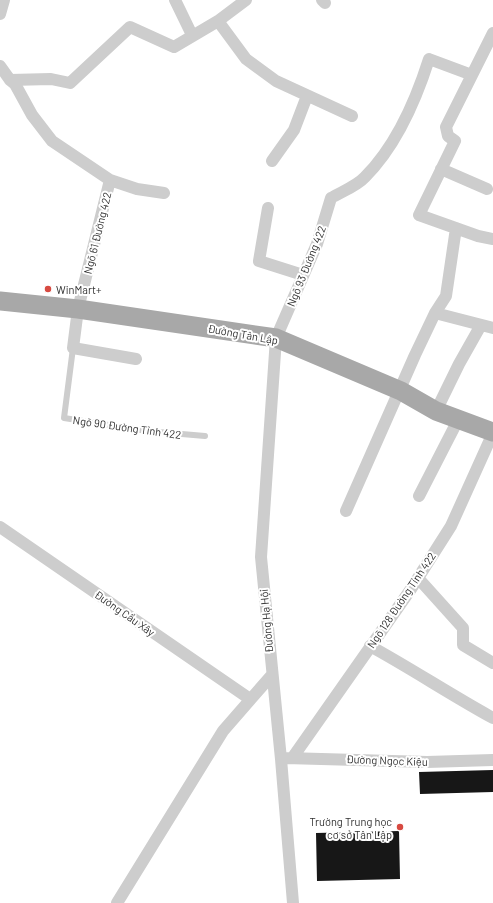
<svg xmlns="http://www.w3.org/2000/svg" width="493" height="903" font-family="Barlow,sans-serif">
  <rect width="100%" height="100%" fill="#fff"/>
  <!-- building -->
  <path fill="#171717" d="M493,770V792L420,794L419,772Z
    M399,831L400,879L317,881L316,833Z"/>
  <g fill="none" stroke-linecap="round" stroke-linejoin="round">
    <!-- lane -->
    <path stroke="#cdcdcd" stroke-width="6" d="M73,348L64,418L147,431L205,436"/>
    <!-- street -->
    <path stroke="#cdcdcd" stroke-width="12" d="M175,0L192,35
      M322,0L325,3
      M0,14L4,0
      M218,21L246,59L276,81L352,116
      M493,33L446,127L448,136L455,141L419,215L478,236L493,239
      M0,66L10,80L15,84L32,115L52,141L110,180L137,189L164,193
      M10,80L51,79L70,83L130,27L174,47L218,21L246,0
      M272,161L294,130L307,96
      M441,169L487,189
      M110,180L78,309L73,348L136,359
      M268,208L259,261L303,275
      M435,313L493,328
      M436,411L459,364L481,325
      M419,496L458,420
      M346,511L415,355L435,313L446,296L456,228
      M0,527L250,699
      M418,578L463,628V645L493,663
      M370,646C412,669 451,695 493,718
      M293,757L411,589L451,526L493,433
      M286,758L427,762L493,760
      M117,903L223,731L271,676
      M293,903L281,759L261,557L276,338L317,244L331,198C341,192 357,186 365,177C396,146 416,100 429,59L472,75"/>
    <!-- primary -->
    <path stroke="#a8a8a8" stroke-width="19" d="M0,301L78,309L276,338L401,391L436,411L493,432"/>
  </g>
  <!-- markers -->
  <g fill="#d74a41" stroke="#fff" stroke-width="1.5">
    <circle cx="48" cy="289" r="4"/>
    <circle cx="400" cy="827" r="4"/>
  </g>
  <g text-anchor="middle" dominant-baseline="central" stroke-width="4" stroke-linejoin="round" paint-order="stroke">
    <!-- street labels -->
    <g font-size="11" fill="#303030" stroke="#fff">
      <text transform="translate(97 233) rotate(-76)">Ngõ 61 Đường 422</text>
      <text transform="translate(306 266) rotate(-68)">Ngõ 93 Đường 422</text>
      <text transform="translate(243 334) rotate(10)">Đường Tân Lập</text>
      <text transform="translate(127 427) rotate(8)">Ngõ 90 Đường Tỉnh 422</text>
      <text transform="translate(401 600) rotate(-56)">Ngõ 128 Đường Tỉnh 422</text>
      <text transform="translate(125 613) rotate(35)">Đường Cầu Xây</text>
      <text transform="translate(266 621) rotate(-95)">Đường Hạ Hội</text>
      <text transform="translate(387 760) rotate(2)">Đường Ngọc Kiệu</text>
    </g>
    <!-- poi labels -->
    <g font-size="11" fill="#303030" stroke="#fff" text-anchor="start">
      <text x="56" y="289">WinMart+</text>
      <text x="392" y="821" text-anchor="end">Trường Trung học<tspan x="392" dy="13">cơ sở Tân Lập</tspan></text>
    </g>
  </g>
</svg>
